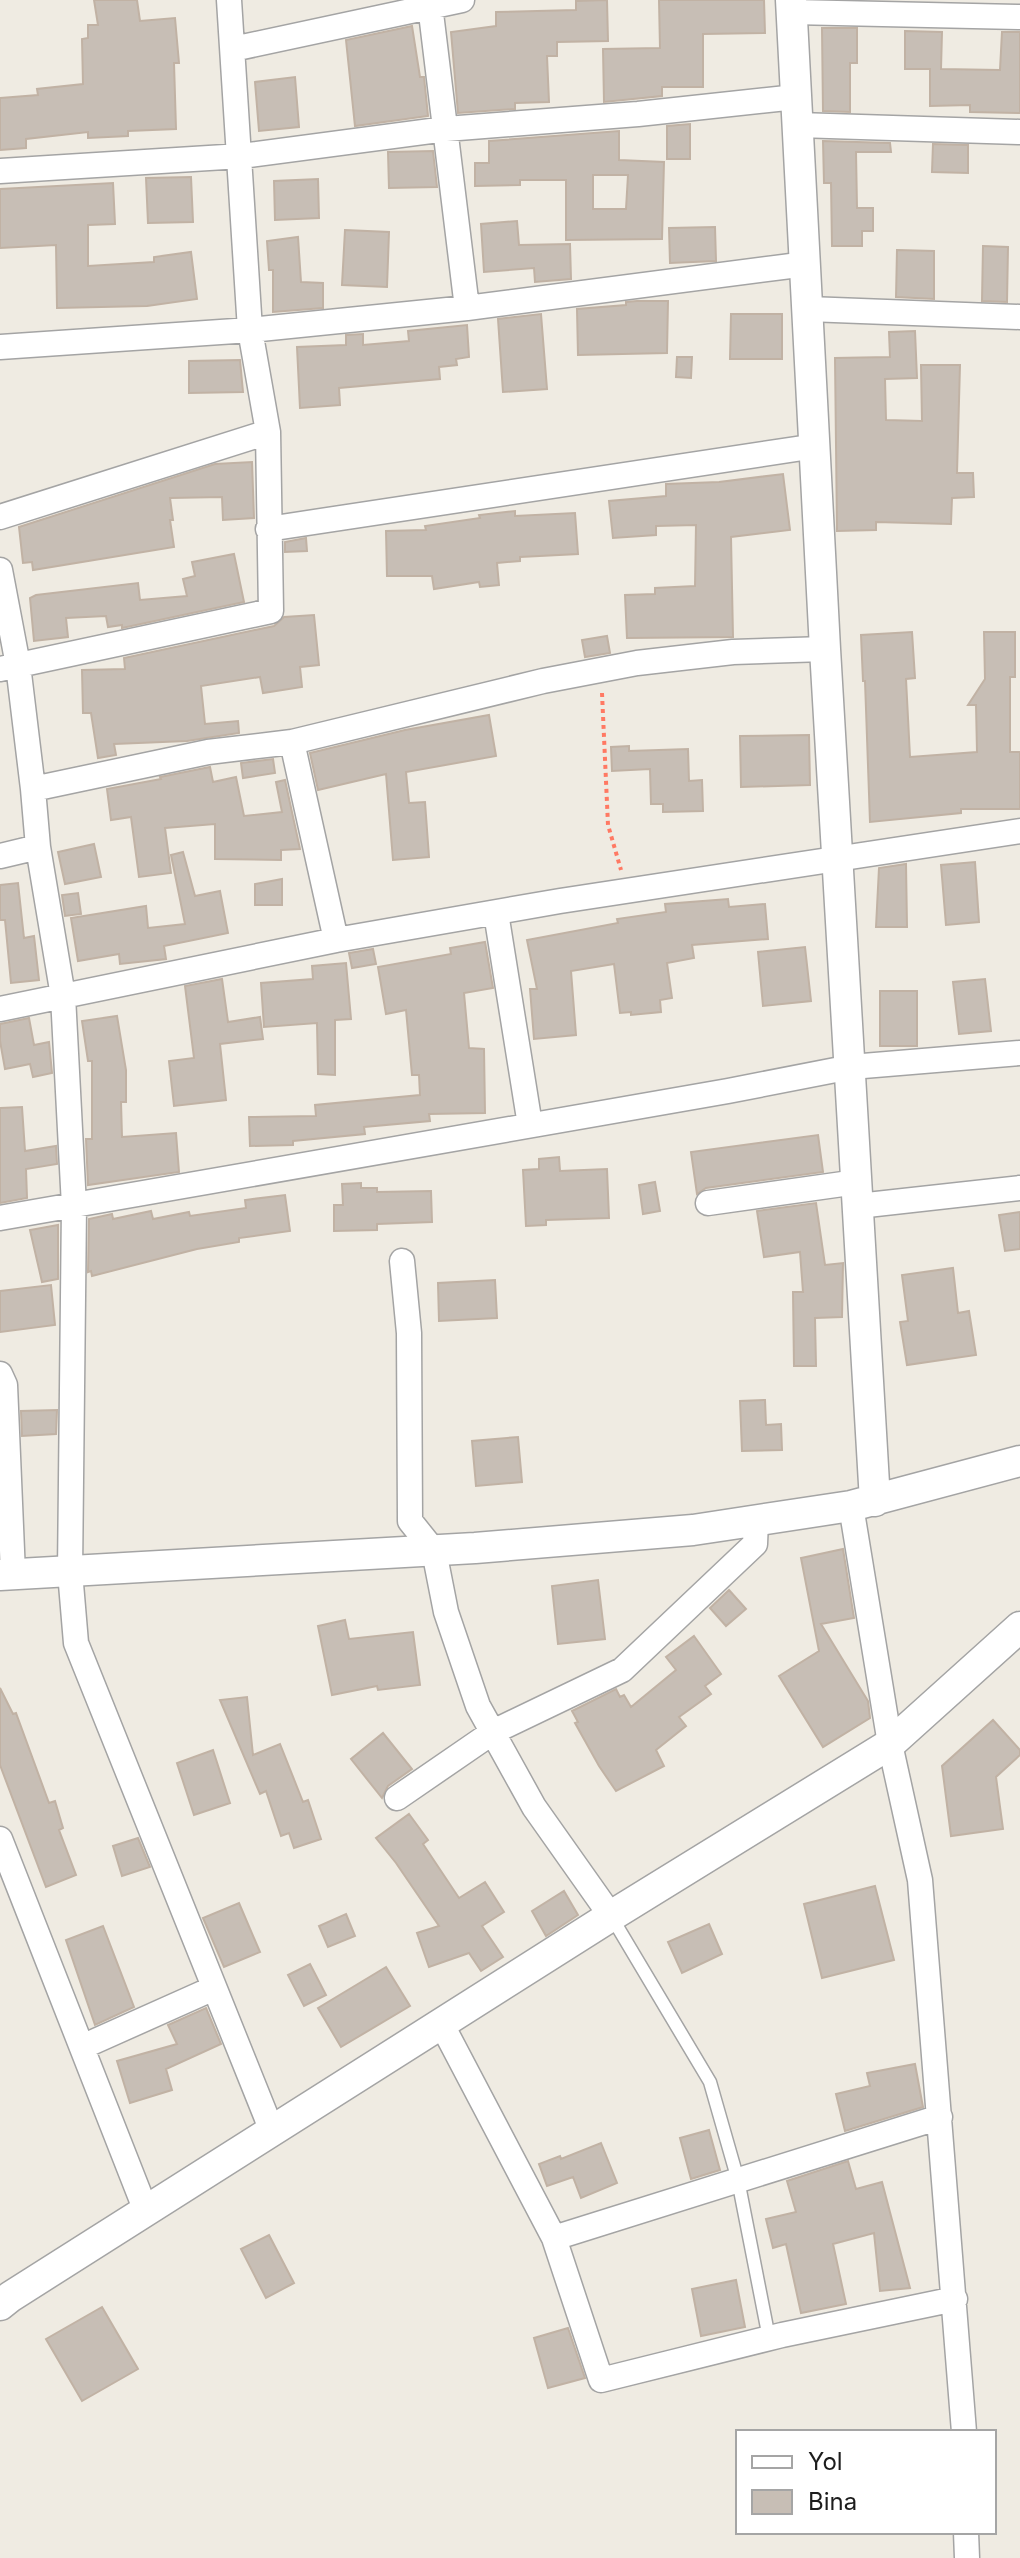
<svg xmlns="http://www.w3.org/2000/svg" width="1020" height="2558" font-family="Inter,sans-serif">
  <rect width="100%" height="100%" fill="#efebe2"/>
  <!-- building -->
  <path fill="#c7beb5" stroke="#c1b2a4" stroke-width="2" fill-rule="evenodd" d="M94,0H137L140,21L175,18L179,63H174L176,129L128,131V136L88,138V132L26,139V148L0,150V98L38,95L37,89L83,84L82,39L88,38V25H98Z
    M607,0L608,41L557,42V56H547L549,102L515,103V109L458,113L451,32L496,26V12L576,10V1Z
    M659,0H764L765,33L703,34V87H662V96L604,102L603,49L660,48Z
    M412,26L420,77H424L428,116L355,126L346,40Z
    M822,28H857V63H850V112L823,111Z
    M905,31L942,32L941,69L1000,70L1002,32H1020V113L970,112V105L930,106V69H905Z
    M295,77L299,127L259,131L255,82Z
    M690,124V159H667V126Z
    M619,131V160L664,162L662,239L566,240V180H520V185L475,186V163H489V141ZM593,175H628L626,209H593Z
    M823,141L890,143L891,152H856L857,208H873V231H862V246H832L831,183H824Z
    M933,144L968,145V173L932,172Z
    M433,151L437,187L389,188L388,152Z
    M191,177L193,222L148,223L146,178Z
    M318,179L319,218L275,220L274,181Z
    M113,183L115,224L88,225V266L154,262V257L191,252L197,299L147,306L57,308L56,245L0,248V189Z
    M517,221L519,245L570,244L571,279L535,282L534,268L484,272L481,224Z
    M715,227L716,261L670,263L669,228Z
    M345,230L389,232L387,287L342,285Z
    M298,237L301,282L323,283V308L273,312V270H269L267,241Z
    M983,246L1008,247L1007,302L982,301Z
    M897,250L934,251V299L896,297Z
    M637,301H668L667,353L578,355L577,309L626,305V302Z
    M541,314L547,389L503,392L498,319Z
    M731,314H782V359H730Z
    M467,325L469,357L456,359L457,365L439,367L440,379L339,388L340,405L300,408L297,347L346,345V335L363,334V345L409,341L408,331Z
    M915,331L917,378L885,379L886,420L922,421L921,365H960L957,473H973L974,497L952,498L951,524L876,522V530L837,531L835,358L890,357L889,332Z
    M677,357H692L691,378L676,377Z
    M240,360L243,392L189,393V361Z
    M252,462L254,518L223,520L222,497L170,498L173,520H170L174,547L33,570L32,562L23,563L19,527L215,464Z
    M783,474L790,530L731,537L733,637L627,638L625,595L655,594V588L695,586L696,525L656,526V535L613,538L609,501L666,496V484L719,482Z
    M515,511V516L575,513L578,554L520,557V561L497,563L499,585L480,587L479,582L434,589L432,576H387L386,531L426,530L425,526L480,518L479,515Z
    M306,538L307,551L285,552V542Z
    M234,554L244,602L122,628V625L108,627L106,616L66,618L68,637L34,641L30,598L36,595L138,583L140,600L187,596L183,579L195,576L192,562Z
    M314,615L319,665L300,667L302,687L263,693L260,677L201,686L205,724L238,721L239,733L187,741L114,744L116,755L98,758L91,713H83L82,670L125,669L124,658L274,626L284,617Z
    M912,632L915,678L906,679L910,757L977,752L976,705H968L985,679L984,632H1015V677H1010V752H1020V809H961V813L870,822L865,681H863L861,635Z
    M607,636L610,653L585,657L582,640Z
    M489,715L496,756L406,772L409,803L425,802L429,857L393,860L386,774L318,790L310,753L405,730Z
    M809,735L810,785L741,787L740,736Z
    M629,746V751L688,749L689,781L702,780L703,811L663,812V804H651L650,769L612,771L611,747Z
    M273,759L275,773L243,778L241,763Z
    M210,767L213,782L236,777L244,816L282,812L276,782L285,780L300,849L281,850V860L215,859V824L165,828L171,873L139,877L131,817L111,820L107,789L161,779L160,777Z
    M94,844L101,877L65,884L58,852Z
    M183,852L195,896L220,891L228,933L164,946L166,959L120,964L119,954L78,961L71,918L146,906L148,928L185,924L171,855Z
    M975,862L979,922L946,925L941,865Z
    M906,864L907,927H876L879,868Z
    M282,879V905H255V884Z
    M18,883L24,938L34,936L39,980L11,983L5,920H0V885Z
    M78,893L81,914L65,916L62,895Z
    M728,899L729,907L765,904L768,939L692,945L694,958L667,963L672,998L660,1000L661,1012L631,1015V1012L620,1013L614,964L571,971L576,1035L534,1039L530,989H537L527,940L618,923L617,919L666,912L665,904Z
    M485,942L493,988L464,993L469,1048L484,1049L485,1113L429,1114L430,1121L364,1127L365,1134L293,1141V1145L250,1146L249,1117L316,1116L315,1105L420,1095L419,1075H412L406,1010L386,1014L378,967L451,954L450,948Z
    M805,947L811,1001L763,1006L758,952Z
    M373,949L376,964L352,968L349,953Z
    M346,963L351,1019L335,1020V1075L318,1074L317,1023L264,1027L261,983L313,979L312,966Z
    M222,979L228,1022L260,1017L263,1039L220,1044L226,1100L174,1106L169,1061L194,1058L185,986Z
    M985,979L991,1031L959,1034L953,982Z
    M880,991H917V1046H880Z
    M117,1016L126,1070V1102H121L122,1137L176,1133L179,1172L88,1185L86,1139H92V1061H88L82,1021Z
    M29,1018L34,1045L49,1042L52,1073L33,1077L30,1064L5,1069L0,1041V1024Z
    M22,1107L25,1151L56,1146L57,1164L26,1169L27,1198L0,1203V1108Z
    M818,1135L823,1172L706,1188L697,1194L691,1152Z
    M559,1157L560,1171L607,1169L609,1218L546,1220V1225L526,1226L523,1170L539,1169V1159Z
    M655,1182L660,1211L643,1214L639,1185Z
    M361,1183V1188H377V1192L431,1191L432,1222L377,1224V1230L334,1231V1205H343L342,1184Z
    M285,1195L290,1231L239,1238V1242L197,1249L92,1276L91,1271L88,1272L89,1219L112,1214L113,1219L151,1211L153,1219L189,1212L190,1216L246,1208L245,1200Z
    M816,1203L825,1265L843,1263L842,1317L815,1318L816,1366H794L793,1292H803L800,1252L764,1257L757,1211Z
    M1020,1212V1249L1005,1251L999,1215Z
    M58,1225V1279L42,1282L30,1230Z
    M953,1268L958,1313L969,1311L976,1355L907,1365L900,1322L908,1321L902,1275Z
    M495,1280L497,1318L439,1321L438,1283Z
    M51,1285L55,1325L0,1332V1291Z
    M765,1400L766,1425L781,1424L782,1450L742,1451L740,1401Z
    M57,1410L56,1434L22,1436L21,1411Z
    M518,1437L522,1482L476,1486L472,1441Z
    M843,1549L854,1618L821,1624L868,1701L870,1718L823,1747L779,1676L819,1651L801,1558Z
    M598,1580L605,1639L558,1644L552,1586Z
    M729,1590L746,1609L726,1626L710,1608Z
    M345,1620L349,1639L413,1632L420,1685L378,1690L377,1686L332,1695L318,1626Z
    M694,1636L721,1674L705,1686L711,1694L679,1717L686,1726L656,1750L664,1766L616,1791L599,1766L575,1723L578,1722L572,1711L616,1689L620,1697L624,1695L631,1707L676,1670L666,1657Z
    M0,1688L13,1714L16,1713L49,1803L55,1801L63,1828L59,1830L76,1875L46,1887L0,1765Z
    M247,1697L253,1755L280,1744L303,1802L308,1800L321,1839L294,1848L289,1833L281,1836L266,1791L260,1794L220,1700Z
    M993,1720L1020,1750V1755L996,1777L1003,1829L951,1836L942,1766Z
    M383,1733L412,1769L388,1786L382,1798L351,1759Z
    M213,1750L230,1803L194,1815L177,1763Z
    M409,1814L428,1840L423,1844L459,1898L485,1882L504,1912L482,1926L503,1957L481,1971L469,1953L429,1967L417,1933L439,1926L396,1863L376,1838Z
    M138,1838L150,1867L122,1876L113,1846Z
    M875,1886L894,1960L822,1978L804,1904Z
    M564,1891L578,1915L546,1936L532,1911Z
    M239,1903L260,1952L224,1967L203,1918Z
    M346,1914L355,1936L328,1947L319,1926Z
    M709,1924L722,1954L682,1973L668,1942Z
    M103,1926L134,2007L95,2025L66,1940Z
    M310,1964L326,1995L304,2006L288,1975Z
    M386,1967L410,2006L341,2047L318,2008Z
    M206,2008L221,2044L166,2069L172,2090L130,2103L117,2061L177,2044L168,2025Z
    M915,2064L923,2107L845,2131L836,2094L870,2086L867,2073Z
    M709,2130L720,2170L691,2179L680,2138Z
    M601,2143L617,2183L581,2198L573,2177L547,2186L539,2164L560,2156L561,2159Z
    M848,2161L856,2189L882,2182L910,2288L880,2291L874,2233L833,2244L846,2304L801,2313L786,2244L773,2248L766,2219L796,2212L787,2181Z
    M269,2235L294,2283L266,2298L241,2249Z
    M736,2280L745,2327L701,2336L692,2289Z
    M102,2307L138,2369L82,2401L46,2339Z
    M568,2328L585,2378L548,2388L534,2338Z"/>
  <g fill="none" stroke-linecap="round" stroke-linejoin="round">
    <!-- service casing -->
    <g stroke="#a4a4a4" stroke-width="15">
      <path id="service" d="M611,1916L710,2082L738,2180L769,2338"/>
    </g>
    <!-- minor casing -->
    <g stroke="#a4a4a4" stroke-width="27">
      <path id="minor" d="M430,5L467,308
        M792,12L1020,17
        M233,49L462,0
        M798,125L1020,132
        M0,171L241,156L446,129L638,114L796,97
        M808,309L1020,317
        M0,347L250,330L467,308L806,264
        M0,517L268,432
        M268,529L816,446
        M0,570L18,665L33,789L38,847L63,996L74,1206L70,1572L76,1643L272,2131
        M0,669L271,611L268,432L250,330L229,0
        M292,742L336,940
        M33,789L208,752L292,742L543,681L637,663L733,652L825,649
        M0,856L38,847
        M496,913L530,1125
        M0,1009L336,940L560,901L1020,831
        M708,1203L857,1182
        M858,1206L1020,1188
        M0,1218L728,1091L851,1067L1020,1053
        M402,1261L409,1333L410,1521L434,1551L446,1612L478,1706L534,1807L611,1916
        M0,1374L5,1385L13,1574
        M851,1506L890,1744L920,1880L964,2432
        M397,1798L493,1732L622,1670L755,1544L756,1521
        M0,1839L146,2211
        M441,2023L554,2238L601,2380L782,2335L955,2299
        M82,2047L214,1988
        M554,2238L940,2117
        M966,2532L967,2558"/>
    </g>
    <!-- tertiary casing -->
    <g stroke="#a4a4a4" stroke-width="33">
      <path id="tertiary" d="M791,0L825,649L875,1501
        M0,1575L475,1548L693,1530L851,1506L1020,1461
        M0,2305L10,2297L611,1916L890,1744L1020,1627"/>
    </g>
    <!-- path -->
    <path stroke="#ff7963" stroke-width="4" stroke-dasharray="4 4" stroke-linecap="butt" d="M602,693L608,825L621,870"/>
    <!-- service -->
    <use href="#service" stroke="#fff" stroke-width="12"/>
    <!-- minor -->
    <use href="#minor" stroke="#fff" stroke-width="24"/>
    <!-- tertiary -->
    <use href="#tertiary" stroke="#fff" stroke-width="30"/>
  </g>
  <!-- legend -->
  <rect x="736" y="2430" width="260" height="104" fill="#ffffff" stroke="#a5a5a5" stroke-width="2"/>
  <rect x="752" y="2456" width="40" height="12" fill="#ffffff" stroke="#a5a5a5" stroke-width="2"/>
  <text x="808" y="2470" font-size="24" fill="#1d1d1d">Yol</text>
  <rect x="752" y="2490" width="40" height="24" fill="#c7beb5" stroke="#a5a5a5" stroke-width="2"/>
  <text x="808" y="2510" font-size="24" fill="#1d1d1d">Bina</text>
</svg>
